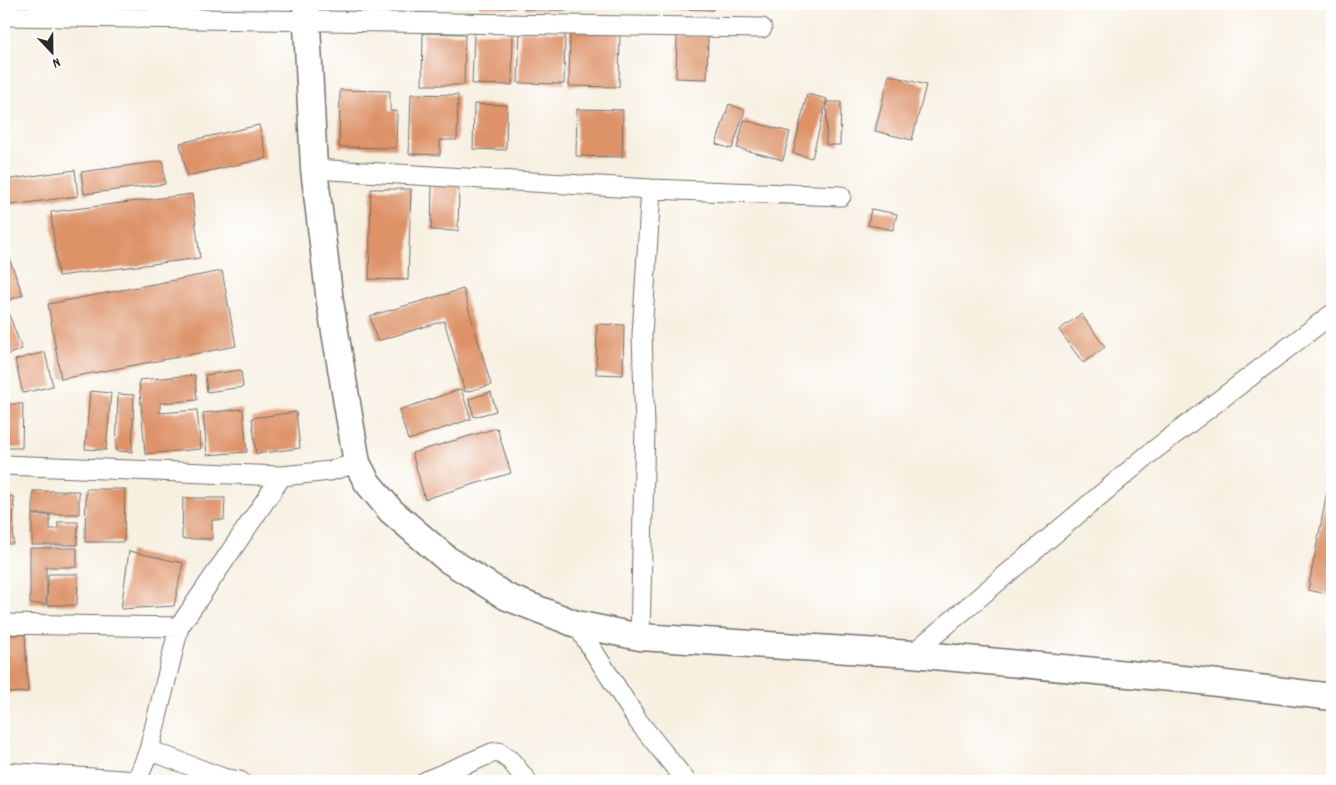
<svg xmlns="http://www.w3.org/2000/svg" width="1336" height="785" font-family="Dekko,sans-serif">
  <rect width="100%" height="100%" fill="#fff"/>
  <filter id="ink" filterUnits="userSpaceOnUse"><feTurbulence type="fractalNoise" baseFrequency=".02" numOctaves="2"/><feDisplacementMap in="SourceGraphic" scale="10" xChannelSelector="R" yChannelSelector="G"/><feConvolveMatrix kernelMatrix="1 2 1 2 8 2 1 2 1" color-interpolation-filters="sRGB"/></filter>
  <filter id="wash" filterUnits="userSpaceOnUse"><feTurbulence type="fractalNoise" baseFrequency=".0096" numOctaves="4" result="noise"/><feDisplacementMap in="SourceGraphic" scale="20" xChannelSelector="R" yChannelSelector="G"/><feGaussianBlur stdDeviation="1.12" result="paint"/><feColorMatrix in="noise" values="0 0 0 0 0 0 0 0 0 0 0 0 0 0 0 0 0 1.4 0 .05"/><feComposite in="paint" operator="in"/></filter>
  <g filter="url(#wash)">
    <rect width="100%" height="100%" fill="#f7f0e1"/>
    <g id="blocks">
      <!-- building -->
      <path fill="#dd9268" d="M479,4H515V8L479,7Z
        M525,4H565V10L525,9Z
        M668,4H713V10L668,9Z
        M570,28L620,29L619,87L569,86Z
        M520,31L565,32L564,84L518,83Z
        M423,33L465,34L464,85H422Z
        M474,33H513L512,85L472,84Z
        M677,36H708L707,79L676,78Z
        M889,75L926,85L912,140L875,131Z
        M340,90L390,91V111H397L396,148L339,147Z
        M411,94L458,95L457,140H440V155L409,154Z
        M807,94L827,99L812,158L793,153Z
        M827,102H841L840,145H826Z
        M474,104L507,105L506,150L473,149Z
        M729,104L745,110L732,149L716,144Z
        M577,109L623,110L622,157L576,156Z
        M744,120L790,132L783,160L737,148Z
        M259,125L267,158L187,176L180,143Z
        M163,161L165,184L84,194L81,172Z
        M75,170L78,196L4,206V180Z
        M432,185L459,186L458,231L431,230Z
        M371,189H411L408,280L369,279Z
        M192,194L200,258L58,276L51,212Z
        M871,209L897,214L893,230L868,225Z
        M4,245L23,295L4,302Z
        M222,271L236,346L61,379L48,304Z
        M463,289L491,385L465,392L444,321L377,341L370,316Z
        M6,307L22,349L4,356V308Z
        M1081,314L1105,347L1083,363L1059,330Z
        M597,324L624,325L623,375L596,374Z
        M45,352L53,386L23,393L15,360Z
        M241,370L243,387L207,392L205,375Z
        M195,375L197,400L160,403V413L197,410L201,449L145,454L139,380Z
        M461,389L471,419L408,440L399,410Z
        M90,391L111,393L106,450L85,449Z
        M491,392L496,411L474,417L469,399Z
        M118,394L134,395L132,452L116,451Z
        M4,404H23L22,448H4Z
        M243,409L247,452L207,455L203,413Z
        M296,412L300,448L256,454L252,418Z
        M497,428L511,473L425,499L412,453Z
        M1331,472H1332V595L1308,590Z
        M86,489H125L124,542H85Z
        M33,491H79V514H33Z
        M4,496L14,497L13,544H4Z
        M183,498H225L224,520H212V539H182Z
        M32,515H50V529H58V522H78L77,545H32Z
        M30,548H77V567H46V604H30Z
        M129,551L183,563L174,606L121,609Z
        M48,574H78L77,605H47Z
        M25,634L28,692L4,693V636Z"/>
    </g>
  </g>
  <g filter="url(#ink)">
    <use href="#blocks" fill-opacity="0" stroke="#72706b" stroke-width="1"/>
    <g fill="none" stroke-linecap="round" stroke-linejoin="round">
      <!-- street casing -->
      <g stroke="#72706b" stroke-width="21">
        <path id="street" d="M4,16L762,28
          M314,169L651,189L841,196
          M4,465L282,476L330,471L357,463
          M4,624L179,627
          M576,624L638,721L686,781
          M640,637L645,427L642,335L651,189
          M912,654L1149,454L1332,314
          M149,750L223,778L240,781
          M4,772L137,781
          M137,781L149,750L179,627L282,476
          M426,781L492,753L499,752L511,761L527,781"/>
      </g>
      <!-- secondary casing -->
      <g stroke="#72706b" stroke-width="29">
        <path id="secondary" d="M306,4L314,169L330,302L357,463L367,482L391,511L447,559L507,597L576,624L640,637L912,654L1193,680L1332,697"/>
      </g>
      <!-- street -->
      <use href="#street" stroke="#fff" stroke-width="19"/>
      <!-- secondary -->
      <use href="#secondary" stroke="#fff" stroke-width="26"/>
    </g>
  </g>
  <!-- margin -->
  <rect width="1336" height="785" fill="none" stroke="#fff" stroke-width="20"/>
  <!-- north arrow -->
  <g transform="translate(52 52) rotate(158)" stroke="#ffffff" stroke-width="4" paint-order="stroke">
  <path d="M0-4L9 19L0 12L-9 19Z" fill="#2b2b2b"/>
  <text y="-8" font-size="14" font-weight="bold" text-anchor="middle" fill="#2b2b2b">N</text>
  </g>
</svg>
